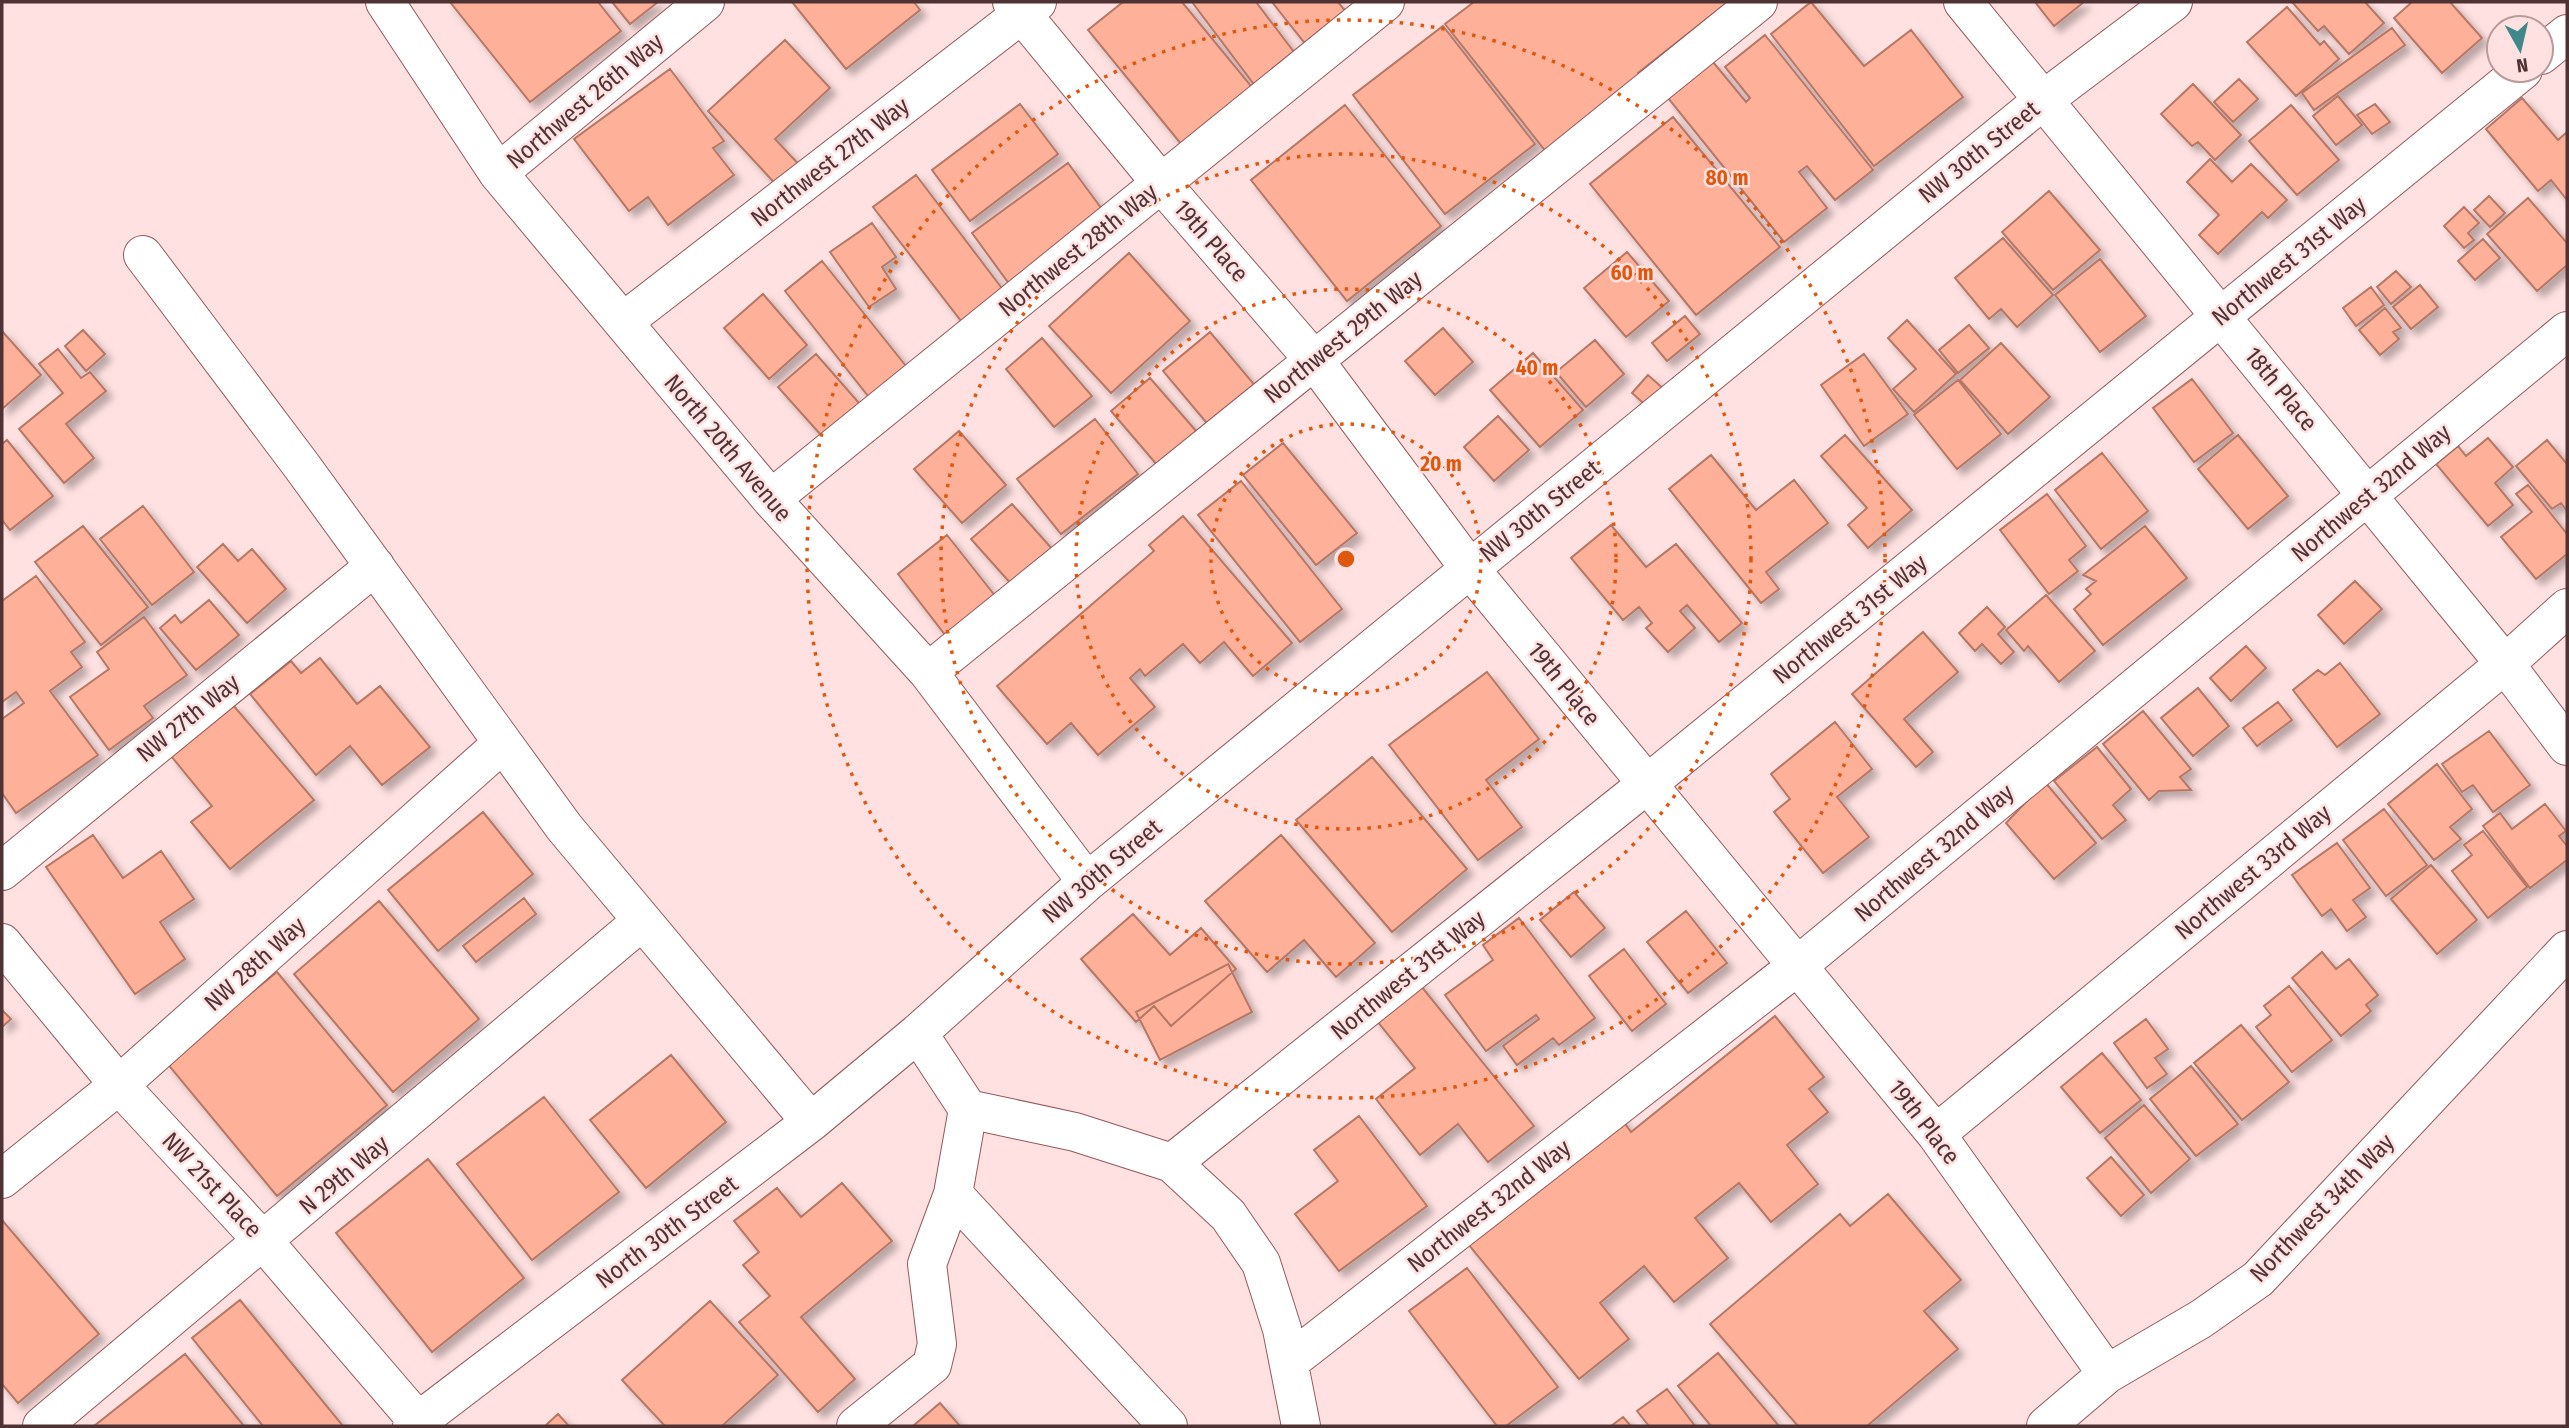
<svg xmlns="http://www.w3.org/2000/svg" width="2569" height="1428" font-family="'Fira Sans Condensed',sans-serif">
  <defs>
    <filter id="shadow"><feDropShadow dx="6" dy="6" stdDeviation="3.5" flood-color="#0004"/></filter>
  </defs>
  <rect width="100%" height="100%" fill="#ffe1e1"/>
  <!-- building -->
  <path fill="#feb099" stroke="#b67866" stroke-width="2" filter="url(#shadow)" d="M450,2H598L621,31L530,102Z
    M612,2H658L630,24Z
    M792,2H914L920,10L846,69Z
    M1123,2H1182L1256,92L1186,150L1088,30Z
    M1192,2H1256L1297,56L1256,87Z
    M1272,2H1338L1352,19L1311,51Z
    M1474,2H1728L1638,73L1646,83L1551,158L1445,24Z
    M1811,2L1864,66L1911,30L1963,97L1874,166L1771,34Z
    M2035,2H2084L2054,26Z
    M2292,2H2365L2384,23L2349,54L2324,26L2318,31Z
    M2412,2H2450L2482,38L2442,73L2394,18Z
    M2287,7L2320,45L2324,41L2339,59L2296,96L2247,42Z
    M1443,26L1535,144L1445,214L1353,95Z
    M2392,28L2405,45L2314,110L2302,93Z
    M1765,35L1873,170L1835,200L1807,166L1799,172L1827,208L1784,242L1668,98L1713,62L1746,102L1750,98L1725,67Z
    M785,40L830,88L775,139L805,171L782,191L708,111Z
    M670,69L724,141L713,148L734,175L668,225L648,197L629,211L574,139Z
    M2239,79L2258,99L2233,122L2214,102Z
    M2193,84L2241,135L2215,160L2198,142L2192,146L2161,114Z
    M2338,96L2362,125L2336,145L2313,116Z
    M2522,98L2558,140L2567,132V200L2551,180L2538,191L2486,129Z
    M1020,104L1058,154L970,221L932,170Z
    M2375,104L2390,122L2372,134L2357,115Z
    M1345,105L1441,226L1347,301L1251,180Z
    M2291,105L2339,160L2297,195L2249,141Z
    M1673,117L1780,247L1696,315L1590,184Z
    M2210,159L2232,182L2251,164L2287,200L2268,218L2262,212L2218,254L2199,235L2219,215L2187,182Z
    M1068,163L1107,216L1010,285L972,233Z
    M916,175L1007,295L965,326L873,207Z
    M2049,191L2100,250L2053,290L2002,232Z
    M2489,196L2505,213L2490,227L2474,210Z
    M2528,198L2567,243V265L2537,291L2487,234Z
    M2464,207L2479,223L2468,233L2474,240L2464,248L2444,226Z
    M872,223L896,257L882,267L896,289L869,307L830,252Z
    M2003,238L2053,295L2017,327L2001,309L1989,319L1955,278Z
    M2483,239L2500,258L2475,280L2458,261Z
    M1627,252L1669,301L1626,337L1584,288Z
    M1129,253L1190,321L1111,393L1049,326Z
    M2100,259L2146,316L2100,352L2055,295Z
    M822,261L914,376L876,406L785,291Z
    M2396,271L2411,287L2391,304L2377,287Z
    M2420,285L2438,307L2411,329L2393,307Z
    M2371,287L2384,305L2356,326L2343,308Z
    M763,294L807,345L769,379L724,328Z
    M2385,308L2401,328L2393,332L2399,339L2380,355L2359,330Z
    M1685,316L1700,334L1667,361L1652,343Z
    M1907,320L1956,374L1914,412L1893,389L1916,369L1888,338Z
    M1969,325L1989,348L1958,373L1939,350Z
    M1443,328L1473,362L1435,395L1405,361Z
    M83,330L105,354L86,371L65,346Z
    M2,331L41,375L2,409Z
    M1210,332L1258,389L1211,428L1163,371Z
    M1042,338L1092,396L1054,427L1006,369Z
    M1595,340L1624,374L1586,407L1556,372Z
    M2001,343L2050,397L2008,434L1960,380Z
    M58,349L81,378L90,372L106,391L66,424L94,458L64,483L19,429L63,393L39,364Z
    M1533,353L1583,410L1540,447L1490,390Z
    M816,354L866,411L829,444L778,387Z
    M1864,354L1908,414L1864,446L1821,385Z
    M1648,375L1667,392L1651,410L1632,393Z
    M1150,378L1197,432L1158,466L1111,411Z
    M2192,379L2233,433L2194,462L2153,408Z
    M1958,380L2001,434L1957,469L1914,415Z
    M1498,416L1529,450L1494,481L1464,447Z
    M1095,419L1138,474L1061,534L1017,479Z
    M959,431L1006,485L962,523L914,469Z
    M1845,435L1912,510L1868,548L1848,525L1867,508L1821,456Z
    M2238,435L2288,496L2248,529L2198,469Z
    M2488,438L2513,467L2495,483L2513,505L2488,526L2436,464L2458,446L2466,456Z
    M7,440L53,496L10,530L2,520V444Z
    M2547,440L2567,464V511L2561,503L2552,509L2516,466Z
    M1283,443L1357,533L1316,565L1243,475Z
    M2102,453L2148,511L2101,549L2055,490Z
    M1711,455L1756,510L1794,480L1828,523L1766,572L1779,589L1761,603L1669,489Z
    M1241,481L1342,609L1300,642L1198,515Z
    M2528,485L2567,534V554L2536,579L2501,537L2532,512L2516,494Z
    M2047,494L2086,546L2069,560L2078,571L2049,594L2000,530Z
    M1012,504L1054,551L1013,586L971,539Z
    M143,506L194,572L152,605L100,539Z
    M1183,516L1292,643L1253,676L1224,642L1200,663L1183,644L1145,676L1140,669L1130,678L1155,707L1098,755L1071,723L1047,744L997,686L1154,551L1149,545Z
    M1611,525L1646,567L1676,544L1742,623L1719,642L1687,605L1680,611L1695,628L1668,652L1646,628L1652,623L1639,607L1623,620L1571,558Z
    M83,526L148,607L101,645L35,562Z
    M2145,526L2187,578L2103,645L2074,609L2091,594L2086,589L2096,581L2083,575Z
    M947,535L996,597L946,636L898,574Z
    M223,544L238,561L252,549L286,589L247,623L197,567Z
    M36,576L85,642L71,652L82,667L50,691L98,755L16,813L2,793V719L24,703L16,692L2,702V601Z
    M2355,581L2382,609L2344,644L2318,615Z
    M2046,595L2095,651L2059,682L2028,646L2024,651L2006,630Z
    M209,600L239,635L196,670L160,628L175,615L181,623Z
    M1987,607L2005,627L1998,634L2014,652L2001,664L1982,644L1975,651L1959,633Z
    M144,617L187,675L144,706L153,718L109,750L70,697L109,669L97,652Z
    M1923,632L1958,672L1904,719L1933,752L1916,767L1852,694Z
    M2246,646L2266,668L2231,701L2210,678Z
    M320,658L357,704L380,686L430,747L382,785L350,746L316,775L250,694L291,661L301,673Z
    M2340,663L2380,714L2337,747L2293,690L2318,670L2325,675Z
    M1487,672L1539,739L1486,780L1522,827L1478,860L1389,745Z
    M2198,688L2229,726L2193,756L2161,718Z
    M2278,702L2292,720L2257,746L2243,728Z
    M233,705L314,800L230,869L191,822L212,806L171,756Z
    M2143,711L2191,769L2180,777L2191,790L2159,791L2149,800L2103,744Z
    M1835,722L1872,769L1837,797L1869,837L1823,873L1774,812L1790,799L1771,774Z
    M2489,731L2530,785L2493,812L2473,785L2462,792L2442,764Z
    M2097,747L2131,789L2113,805L2126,820L2102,839L2054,781Z
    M1372,757L1467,869L1392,932L1296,820Z
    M2437,764L2472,809L2450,827L2461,839L2434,860L2388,804Z
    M2045,782L2096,843L2054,879L2006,823Z
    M2545,804L2566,831L2559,836L2567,846V860L2530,888L2483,826L2500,813L2512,829Z
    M2384,809L2427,865L2386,896L2343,840Z
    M483,812L533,874L438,951L388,890Z
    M2483,831L2527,887L2488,918L2452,871L2472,855L2464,845Z
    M93,835L123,878L161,851L194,899L160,922L185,959L135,994L46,867Z
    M1281,835L1375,943L1336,977L1304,940L1267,972L1205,901Z
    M2337,843L2370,888L2353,900L2366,917L2347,931L2331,909L2322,916L2292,875Z
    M2431,865L2477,920L2437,954L2391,899Z
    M1574,892L1605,928L1571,957L1540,920Z
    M524,898L536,914L476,962L463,946Z
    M379,901L479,1019L393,1092L294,974Z
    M1686,911L1727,963L1688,993L1647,942Z
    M1133,914L1170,955L1201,928L1236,969L1171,1026L1154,1006L1136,1022L1081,959Z
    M1519,918L1595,1018L1559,1045L1553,1038L1517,1065L1503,1046L1539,1019L1536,1015L1486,1051L1445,995L1493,960L1483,945Z
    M1624,949L1666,1004L1632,1031L1589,976Z
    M2322,952L2336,969L2349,959L2378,995L2366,1005L2371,1011L2341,1036L2292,978Z
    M1228,964L1252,1012L1160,1060L1136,1012Z
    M277,972L387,1105L277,1196L166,1062Z
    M1417,981L1534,1126L1488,1162L1458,1124L1420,1155L1376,1099L1415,1068L1373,1016Z
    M2289,986L2332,1040L2292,1072L2256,1027L2271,1015L2264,1006Z
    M2,1010L11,1019L2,1027Z
    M1775,1016L1824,1077L1809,1089L1828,1112L1787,1145L1818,1184L1771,1222L1739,1183L1695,1218L1728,1258L1674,1302L1644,1266L1600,1303L1629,1339L1579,1379L1468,1244L1621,1118L1631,1132Z
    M2146,1019L2168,1049L2155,1058L2167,1074L2147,1088L2114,1043Z
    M2241,1025L2289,1082L2242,1120L2194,1063Z
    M2102,1053L2141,1100L2100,1133L2061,1087Z
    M671,1055L726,1122L646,1188L590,1120Z
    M2191,1066L2238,1124L2196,1156L2150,1099Z
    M544,1097L619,1192L532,1260L457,1164Z
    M2144,1105L2190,1159L2151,1193L2105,1138Z
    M1359,1116L1427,1206L1339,1271L1295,1214L1338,1181L1314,1150Z
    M2111,1157L2144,1195L2121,1216L2087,1178Z
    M428,1159L524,1278L432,1352L336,1233Z
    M842,1183L892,1241L801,1317L855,1379L818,1412L739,1322L770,1296L743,1265L759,1252L734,1221L777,1188L801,1217Z
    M1888,1194L1961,1280L1924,1311L1958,1349L1867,1426H1798L1710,1324L1840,1214L1850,1226Z
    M2,1220L99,1334L18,1403L2,1384Z
    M1467,1268L1558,1387L1506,1426H1497L1409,1311Z
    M240,1300L343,1426H263L192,1338Z
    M710,1301L778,1375L722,1426H665L622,1380Z
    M1718,1353L1779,1426H1711L1678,1386Z
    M185,1354L244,1426H94Z
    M1667,1389L1695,1426H1649L1637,1411Z
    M940,1403L960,1426H913Z
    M558,1414L569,1426H545Z
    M1623,1417L1631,1426H1611Z"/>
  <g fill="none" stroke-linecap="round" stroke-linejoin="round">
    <!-- minor casing -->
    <g stroke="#96585b" stroke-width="40">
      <path id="minor" d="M385,2L498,173L771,499L928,672L1087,882
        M1012,2L1161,183L1314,360L1470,569L1936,1134L2107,1374
        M1963,2L2505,664L2567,746
        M2541,55L2567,34
        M498,173L705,2
        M143,255L301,465L564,827L811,1122
        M623,322L1037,2
        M771,499L1385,2
        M928,672L1758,2
        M2,871L375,566
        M2,943L119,1085L264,1242L422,1426
        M968,1109L1075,1132L1172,1163L1228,1215L1261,1263L1282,1329L1301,1426
        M1936,1134L2505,664L2567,608
        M1172,1163L1646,785L2523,70
        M2,1179L119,1085L503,743
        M953,1194L1168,1426
        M1289,1362L1796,967L2567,331
        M42,1426L642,921
        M412,1426L811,1122L918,1033L1087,882L2042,101L2173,2
        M856,1426L932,1365L937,1344L927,1264L953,1194L968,1109L918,1033
        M2046,1426L2107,1374L2201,1319L2258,1279L2567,950"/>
    </g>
    <!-- minor -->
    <use href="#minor" stroke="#fff" stroke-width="38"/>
  </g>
  <!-- distance rings -->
  <g fill="none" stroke="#e0570e" stroke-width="3.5" stroke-dasharray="3.5 7">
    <circle cx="1346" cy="559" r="135"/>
    <circle cx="1346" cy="559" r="270"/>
    <circle cx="1346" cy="559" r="405"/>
    <circle cx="1346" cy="559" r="539"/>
  </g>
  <g text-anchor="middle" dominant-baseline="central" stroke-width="5" stroke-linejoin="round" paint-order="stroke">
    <!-- street labels -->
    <g font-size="24" fill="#4f3334" stroke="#ffe1e1">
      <text transform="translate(585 101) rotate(-40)">Northwest 26th Way</text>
      <text transform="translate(1979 152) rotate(-39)">NW 30th Street</text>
      <text transform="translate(830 162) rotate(-38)">Northwest 27th Way</text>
      <text transform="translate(1211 241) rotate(49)">19th Place</text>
      <text transform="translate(1078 250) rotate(-39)">Northwest 28th Way</text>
      <text transform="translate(2289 261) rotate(-39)">Northwest 31st Way</text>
      <text transform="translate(1343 337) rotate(-39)">Northwest 29th Way</text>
      <text transform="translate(2281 389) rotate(51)">18th Place</text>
      <text transform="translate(728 448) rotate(50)">North 20th Avenue</text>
      <text transform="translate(2371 493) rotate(-40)">Northwest 32nd Way</text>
      <text transform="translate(1540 511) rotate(-39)">NW 30th Street</text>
      <text transform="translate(1850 619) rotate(-39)">Northwest 31st Way</text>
      <text transform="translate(1564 684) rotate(51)">19th Place</text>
      <text transform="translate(188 718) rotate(-39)">NW 27th Way</text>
      <text transform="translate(1934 853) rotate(-40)">Northwest 32nd Way</text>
      <text transform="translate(1102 871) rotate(-40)">NW 30th Street</text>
      <text transform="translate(2253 872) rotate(-40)">Northwest 33rd Way</text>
      <text transform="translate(255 964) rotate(-42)">NW 28th Way</text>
      <text transform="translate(1408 975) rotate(-39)">Northwest 31st Way</text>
      <text transform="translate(1924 1122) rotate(52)">19th Place</text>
      <text transform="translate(344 1175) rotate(-40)">N 29th Way</text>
      <text transform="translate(212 1185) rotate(47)">NW 21st Place</text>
      <text transform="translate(1489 1206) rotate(-38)">Northwest 32nd Way</text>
      <text transform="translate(2322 1208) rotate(-46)">Northwest 34th Way</text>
      <text transform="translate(667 1232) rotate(-37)">North 30th Street</text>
    </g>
  </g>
  <circle cx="1346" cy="559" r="10" fill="#e0570e" stroke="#ffe1e1" stroke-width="3.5"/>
  <g font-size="21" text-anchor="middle" font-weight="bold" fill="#e0570e" stroke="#ffe1e1" stroke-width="5" stroke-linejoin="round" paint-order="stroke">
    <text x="1727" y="185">80 m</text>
    <text x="1632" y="280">60 m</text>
    <text x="1537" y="375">40 m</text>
    <text x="1441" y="471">20 m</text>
  </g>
  <!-- border -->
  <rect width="2569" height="1428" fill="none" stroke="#4f3334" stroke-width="7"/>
  <!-- north arrow -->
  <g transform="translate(2520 49) rotate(172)"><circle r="33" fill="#ffe1e1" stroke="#b99b9c" stroke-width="2"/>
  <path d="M0-5L12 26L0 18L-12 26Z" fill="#408889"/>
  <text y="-10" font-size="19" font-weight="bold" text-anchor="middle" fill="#4f3334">N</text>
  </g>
</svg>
